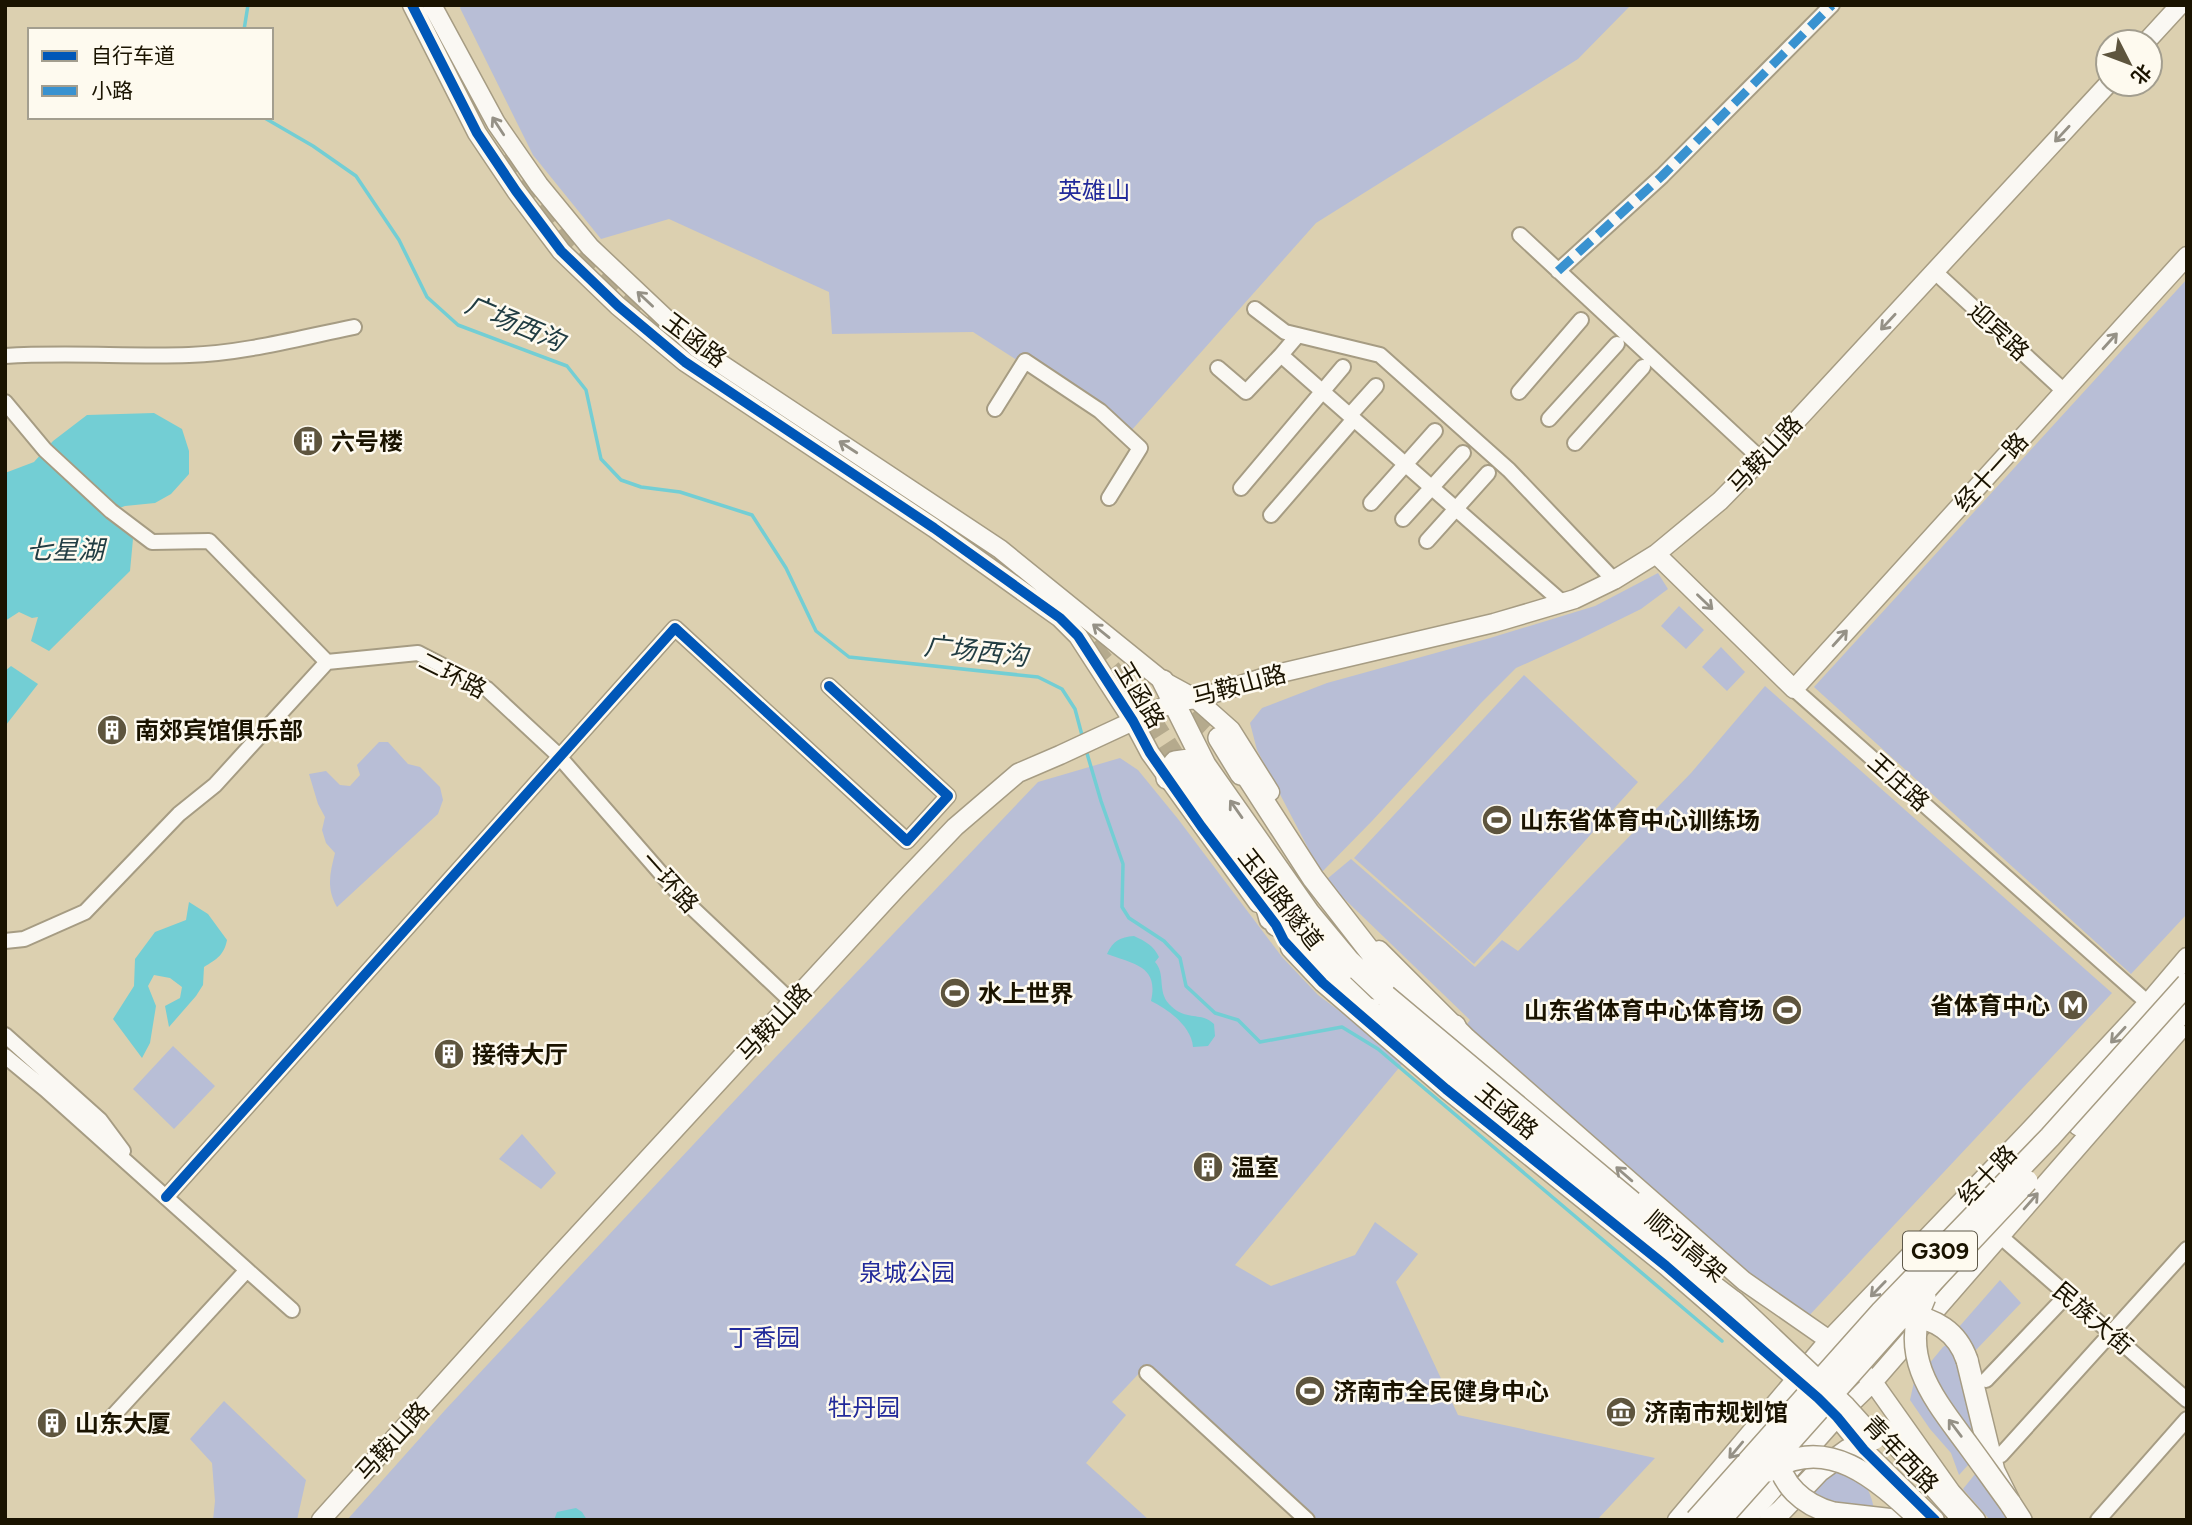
<svg xmlns="http://www.w3.org/2000/svg" width="2192" height="1525" font-family="Figtree,'Noto Sans SC',sans-serif">
  <rect width="100%" height="100%" fill="#dcd0b0"/>
  <!-- green -->
  <path fill="#b8bed6" d="M462,5H1631L1578,59L1316,223L1130,432L973,332L832,334L829,292L669,219L601,239L533,155L460,8Z
    M2187,279V914L2131,974L1814,687Z
    M1658,573L1668,589L1641,609L1578,640L1516,668L1481,703L1372,821L1321,873L1257,750L1250,723L1262,708L1327,683L1490,638L1595,606Z
    M1679,606L1704,630L1686,649L1661,626Z
    M1721,647L1745,672L1727,691L1702,667Z
    M1524,675L1638,782L1474,964L1354,858Z
    M1765,686L2112,993L1804,1321L1465,1027L1470,1020L1330,885L1327,879L1351,859L1475,967L1502,940L1518,951L1691,773Z
    M379,742H388L408,764L420,767L440,787L443,800L438,814L337,907C326,888 330,873 335,853L326,843L322,830L325,817L318,804L309,774L326,771L340,785L350,786L360,775L357,765Z
    M1120,758L1138,770L1178,819L1282,957L1318,995L1385,1045L1403,1063L1235,1265L1271,1286L1355,1255L1375,1222L1418,1254L1396,1282L1458,1415L1655,1458L1597,1520H1315L1146,1366L1112,1402L1126,1415L1086,1463L1149,1520H347L446,1409L750,1084L1038,782Z
    M173,1046L215,1086L174,1129L133,1089Z
    M522,1134L556,1173L541,1189L499,1159Z
    M2000,1280L2021,1303L1975,1351L1963,1337L1959,1327Z
    M1951,1342L1988,1443L1959,1475L1951,1453L1930,1429L1910,1400L1914,1382L1943,1347Z
    M224,1401L306,1480L297,1520H213L215,1501L212,1463L190,1439Z
    M1992,1453L2023,1520H1990L1963,1489Z
    M1826,1468C1859,1477 1868,1477 1875,1513L1832,1507L1804,1490Z"/>
  <!-- water -->
  <path fill="#73ced4" d="M154,413L182,429L189,451V474L171,494L155,503L125,506L111,511L133,539L130,571L49,651L31,641L38,617L32,618L19,612L5,621V473L34,462L53,441L87,415Z
    M11,666L38,684L6,725L5,671Z
    M189,902L208,914L227,940C224,955 217,959 204,967L203,985L196,996L169,1027L165,1006L180,998L182,987L170,978L154,975L148,986L156,1006L150,1043L142,1058L113,1019L134,986L135,959L155,932L186,920Z
    M1134,936C1145,941 1154,946 1159,957L1155,962C1166,974 1157,991 1169,1004C1185,1022 1201,1011 1214,1024L1215,1036L1208,1046L1193,1047C1192,1027 1168,1009 1151,1001C1159,966 1134,964 1107,954C1113,941 1120,937 1134,936Z
    M576,1508L582,1512L587,1520H554L557,1512Z"/>
  <g fill="none" stroke-linecap="round" stroke-linejoin="round">
    <!-- stream -->
    <path stroke="#73ced4" stroke-width="3.5" d="M244,30L248,5
      M263,117L313,146L356,176L399,240L427,297L458,325L567,366L586,390L601,459L621,480L641,487L680,492L752,515L786,568L816,631L849,657L1038,677L1062,689L1075,709L1083,739
      M1086,750L1101,801L1123,864L1122,907L1129,918L1164,941L1180,958L1186,986L1215,1013L1238,1020L1260,1042L1342,1027L1378,1049L1722,1341"/>
    <!-- highway-tunnel -->
    <path stroke="#b5aa8d" stroke-width="21" stroke-dasharray="21 10" stroke-linecap="butt" d="M502,157L569,245L679,348
      M1090,646L1138,700L1187,776
      M1170,692L1219,738"/>
    <!-- minor casing -->
    <g stroke="#a69c83" stroke-width="18">
      <path id="minor" d="M1520,235L1761,459
        M1558,271L1662,176L1832,5
        M1934,271L2064,391
        M1255,309L1285,332L1380,355L1509,470L1614,580
        M1298,335L1281,355L1563,603
        M5,356C67,352 128,357 189,355C245,353 299,338 354,327
        M1218,368L1246,392L1281,355
        M1519,392L1581,320
        M5,402L45,450L111,511L152,542L209,541L327,662L215,785L179,814L85,912L24,939L5,941
        M995,409L1025,361L1100,411L1140,448L1109,498
        M1350,415L1376,386
        M1549,419L1617,344
        M1575,443L1643,367
        M1241,488L1343,367
        M1371,503L1435,431
        M1271,515L1354,419
        M1403,519L1463,453
        M1427,541L1488,473
        M327,662L418,653L487,689L556,753L685,901L792,1002
        M1794,689L2148,1003
        M5,1035L100,1120L123,1151
        M5,1056L45,1089L247,1270
        M166,1197L675,628L907,841L948,796L829,686
        M2000,1236L2187,1400
        M1147,1373L1307,1520
        M1986,1380L2067,1295
        M112,1417L247,1270L292,1310
        M2001,1455L2187,1249
        M2098,1520L2187,1419"/>
    </g>
    <!-- major casing -->
    <g stroke="#a69c83" stroke-width="21">
      <path id="major" d="M412,5L477,133L516,191L561,251L618,306L685,362L934,528L1060,618L1078,636L1133,721L1150,753L1258,903
        M432,5L496,123L539,185L590,247L697,348L1000,549L1163,681L1196,699L1231,730L1270,792
        M2146,42L2180,5
        M1656,554L1794,689L2187,256
        M1290,948L1323,983L1446,1089L1666,1266L1818,1398L1837,1417L1864,1450L1935,1520
        M1379,950L1467,1038L1744,1281L1829,1340L1873,1382L1951,1492L1976,1520
        M321,1520L552,1263L896,889L955,827L1018,773L1060,755L1174,702L1196,699L1272,675L1494,623L1575,599L1614,580L1656,554L1720,501L1761,459L2108,84
        M1677,1520L1829,1340L2029,1131L2148,1003L2187,957
        M1746,1520L1837,1417L1873,1382L2178,1032"/>
    </g>
    <!-- highway casing -->
    <g stroke="#a69c83" stroke-width="24">
      <path id="highway" d="M1163,681L1205,765L1309,913L1349,961L1386,996
        M1219,738L1241,774
        M1234,762L1249,779L1313,878L1400,990L1421,1011L1441,1024L1455,1026
        M1187,776L1315,944L1342,972
        M1167,778L1169,770L1175,762L1196,759L1205,765
        M1253,879L1264,897L1270,919
        M1276,925L1283,928L1366,1008L1383,1014
        M2079,1125L2187,1007
        M1632,1202L1711,1268
        M1617,1213L1734,1302
        M1967,1360L1994,1471L2010,1503L2021,1520
        M1883,1429L1964,1520
        M1833,1513L1894,1520
        M1770,1520L1782,1510L1819,1471L1848,1450H1864"/>
    </g>
    <!-- minor -->
    <use href="#minor" stroke="#faf8f3" stroke-width="14"/>
    <!-- major -->
    <use href="#major" stroke="#faf8f3" stroke-width="18"/>
    <!-- highway -->
    <use href="#highway" stroke="#faf8f3" stroke-width="21"/>
    <!-- highway-bridge casing -->
    <g stroke="#a69c83" stroke-width="24" stroke-linecap="butt">
      <path id="highway-bridge" d="M1386,996L1632,1202
        M1383,1014L1547,1156L1617,1213
        M1925,1297C1897,1357 1935,1400 1968,1445C1982,1464 1996,1484 2010,1503
        M1734,1302L1845,1407L1874,1439
        M1906,1314C1935,1319 1957,1331 1967,1360
        M1776,1453C1781,1485 1803,1505 1833,1513
        M1769,1471C1828,1432 1879,1481 1921,1520
        M1696,1520L1882,1311L2050,1137L2187,984
        M1720,1520L1934,1280L2027,1181"/>
    </g>
    <!-- highway-bridge -->
    <use href="#highway-bridge" stroke="#faf8f3" stroke-width="21"/>
    <!-- quiet -->
    <path stroke="#3992d0" stroke-width="9" stroke-dasharray="18 9" stroke-linecap="butt" d="M1558,271L1662,176L1832,5"/>
    <!-- cycleway casing -->
    <g stroke="#fefaef" stroke-width="15">
      <path id="cycleway" d="M412,5L477,133L516,191L561,251L618,306L685,362L934,528L1060,618L1078,636L1133,721L1150,753L1201,826L1276,925L1284,941L1323,983L1446,1089L1666,1266L1818,1398L1837,1417L1864,1450L1935,1520
        M166,1197L675,628L907,841L948,796L829,686"/>
    </g>
    <!-- cycleway -->
    <use href="#cycleway" stroke="#0057b8" stroke-width="10"/>
  </g>
  <!-- one-way arrows -->
  <defs><path id="oneway-shaft" d="M-6 0H5M1.5-3L5.5 0L1.5 3" fill="none" stroke-width="1.6" stroke-linecap="round" stroke-linejoin="round" transform="scale(1.75)"/></defs>
  <g stroke="#959186">
    <use href="#oneway-shaft" transform="translate(498 126) rotate(-123)"/>
    <use href="#oneway-shaft" transform="translate(2062 134) rotate(133)"/>
    <use href="#oneway-shaft" transform="translate(645 299) rotate(-137)"/>
    <use href="#oneway-shaft" transform="translate(1888 322) rotate(133)"/>
    <use href="#oneway-shaft" transform="translate(2110 341) rotate(-48)"/>
    <use href="#oneway-shaft" transform="translate(848 447) rotate(-147)"/>
    <use href="#oneway-shaft" transform="translate(1705 602) rotate(44)"/>
    <use href="#oneway-shaft" transform="translate(1101 631) rotate(-141)"/>
    <use href="#oneway-shaft" transform="translate(1840 638) rotate(-48)"/>
    <use href="#oneway-shaft" transform="translate(1236 809) rotate(-125)"/>
    <use href="#oneway-shaft" transform="translate(2118 1035) rotate(133)"/>
    <use href="#oneway-shaft" transform="translate(1624 1174) rotate(-139)"/>
    <use href="#oneway-shaft" transform="translate(2031 1201) rotate(-49)"/>
    <use href="#oneway-shaft" transform="translate(1878 1289) rotate(134)"/>
    <use href="#oneway-shaft" transform="translate(1955 1428) rotate(-127)"/>
    <use href="#oneway-shaft" transform="translate(1736 1450) rotate(130)"/>
  </g>
  <!-- icons -->
  <defs>
    <g id="building-disc" transform="scale(1.575)"><circle r="9.5" fill="#5e553e" stroke="#fefaef"/><path d="M-4-6H4V6H1V3H-1V6H-4ZM-2.5-4.3h1.7v1.8h-1.7ZM.8-4.3h1.7v1.8H.8ZM-2.5-1h1.7V.8h-1.7ZM.8-1h1.7V.8H.8Z" fill="#fff"/></g>
    <g id="stadium-disc" transform="scale(1.575)"><circle r="9.5" fill="#5e553e" stroke="#fefaef"/><path d="M0-5a6.5 5 0 1 0 0 10a6.5 5 0 1 0 0-10ZM-3.5-1.8h7v3.6h-7Z" fill="#fff"/></g>
    <g id="metro-disc" transform="scale(1.575)"><circle r="9.5" fill="#5e553e" stroke="#fefaef"/><path d="M-5.5 5V-5H-3L0 0L3-5H5.5V5H3V-.5L0 4L-3-.5V5Z" fill="#fff"/></g>
    <g id="museum-disc" transform="scale(1.575)"><circle r="9.5" fill="#5e553e" stroke="#fefaef"/><path d="M0-6L6-3V-2H-6V-3ZM-5-1h2V3h-2ZM-1-1h2V3h-2ZM3-1h2V3H3ZM-6 4H6V6H-6Z" fill="#fff"/></g>
  </defs>
  <g fill-rule="evenodd">
    <use href="#building-disc" x="308" y="441"/>
    <use href="#building-disc" x="112" y="730"/>
    <use href="#stadium-disc" x="1497" y="820"/>
    <use href="#stadium-disc" x="955" y="993"/>
    <use href="#metro-disc" x="2073" y="1005"/>
    <use href="#stadium-disc" x="1787" y="1010"/>
    <use href="#building-disc" x="449" y="1054"/>
    <use href="#building-disc" x="1208" y="1167"/>
    <use href="#stadium-disc" x="1310" y="1391"/>
    <use href="#museum-disc" x="1621" y="1412"/>
    <use href="#building-disc" x="52" y="1423"/>
  </g>
  <g text-anchor="middle" dominant-baseline="central" stroke-width="5" stroke-linejoin="round" paint-order="stroke">
    <!-- shield labels -->
    <rect fill="#fefaef" stroke="#5e5848" stroke-width="2" x="1903" y="1231.5" width="74" height="39" rx="5"/>
    <g font-size="23" font-weight="bold" fill="#1a1300">
      <text x="1940" y="1251">G309</text>
    </g>
    <!-- park labels -->
    <g font-size="24" fill="#222a9a" stroke="#fefaef">
      <text x="1094" y="190">英雄山</text>
      <text x="907" y="1272">泉城公园</text>
      <text x="764" y="1337">丁香园</text>
      <text x="864" y="1407">牡丹园</text>
    </g>
    <!-- street labels -->
    <g font-size="24" fill="#1a1300" stroke="#fefaef">
      <text transform="translate(1999 331) rotate(43)">迎宾路</text>
      <text transform="translate(695 340) rotate(37)">玉函路</text>
      <text transform="translate(1765 454) rotate(-47)">马鞍山路</text>
      <text transform="translate(1991 472) rotate(-48)">经十一路</text>
      <text transform="translate(453 675) rotate(27)">二环路</text>
      <text transform="translate(1239 685) rotate(-15)">马鞍山路</text>
      <text transform="translate(1140 695) rotate(59)">玉函路</text>
      <text transform="translate(1899 782) rotate(42)">王庄路</text>
      <text transform="translate(670 882) rotate(48)">一环路</text>
      <text transform="translate(1281 899) rotate(52)">玉函路隧道</text>
      <text transform="translate(774 1022) rotate(-47)">马鞍山路</text>
      <text transform="translate(1507 1111) rotate(39)">玉函路</text>
      <text transform="translate(1987 1175) rotate(-46)">经十路</text>
      <text transform="translate(1686 1246) rotate(40)">顺河高架</text>
      <text transform="translate(2093 1318) rotate(41)">民族大街</text>
      <text transform="translate(392 1441) rotate(-48)">马鞍山路</text>
      <text transform="translate(1901 1454) rotate(46)">青年西路</text>
    </g>
    <!-- poi labels -->
    <g font-size="24" font-weight="bold" fill="#1a1300" stroke="#fefaef" text-anchor="start">
      <text x="331" y="441">六号楼</text>
      <text x="135" y="730">南郊宾馆俱乐部</text>
      <text x="1520" y="820">山东省体育中心训练场</text>
      <text x="978" y="993">水上世界</text>
      <text x="2050" y="1005" text-anchor="end">省体育中心</text>
      <text x="1764" y="1010" text-anchor="end">山东省体育中心体育场</text>
      <text x="472" y="1054">接待大厅</text>
      <text x="1231" y="1167">温室</text>
      <text x="1333" y="1391">济南市全民健身中心</text>
      <text x="1644" y="1412">济南市规划馆</text>
      <text x="75" y="1423">山东大厦</text>
    </g>
    <!-- water labels -->
    <g font-size="26" font-style="italic" fill="#213d43" stroke="#fefaef">
      <text transform="translate(515 323) rotate(23)">广场西沟</text>
      <text x="65" y="550">七星湖</text>
      <text transform="translate(976 651) rotate(6)">广场西沟</text>
    </g>
  </g>
  <!-- border -->
  <rect width="2192" height="1525" fill="none" stroke="#1a1300" stroke-width="14"/>
  <!-- legend -->
  <rect x="28" y="28" width="245" height="91" fill="#fefaef" stroke="#a39e8f" stroke-width="2"/>
  <rect x="42" y="51" width="35" height="10" fill="#0057b8" stroke="#a39e8f" stroke-width="2"/>
  <text x="91" y="63" font-size="21" fill="#1a1300">自行车道</text>
  <rect x="42" y="86" width="35" height="10" fill="#3992d0" stroke="#a39e8f" stroke-width="2"/>
  <text x="91" y="98" font-size="21" fill="#1a1300">小路</text>
  <!-- north arrow -->
  <g transform="translate(2129 63) rotate(132)"><circle r="33" fill="#fefaef" stroke="#a39e8f" stroke-width="2"/>
  <path d="M0-5L12 26L0 18L-12 26Z" fill="#5e553e"/>
  <text y="-10" font-size="19" font-weight="bold" text-anchor="middle" fill="#1a1300">北</text>
  </g>
</svg>
